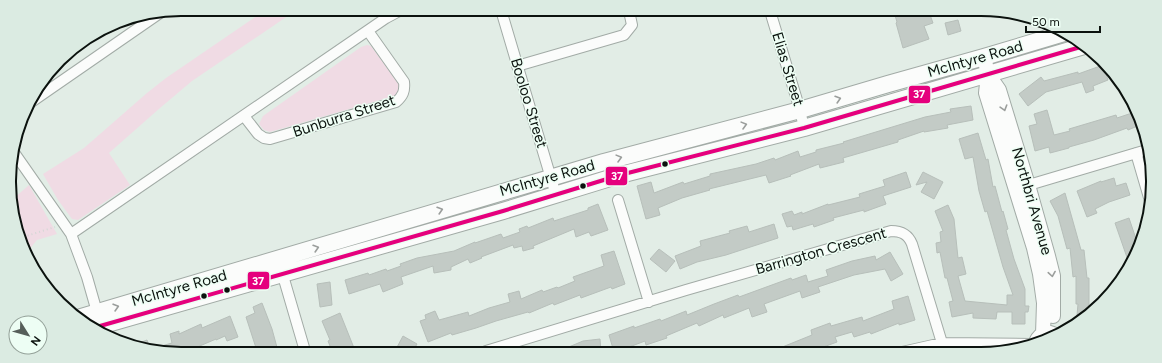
<svg xmlns="http://www.w3.org/2000/svg" width="1162" height="363" font-family="Figtree,sans-serif">
  <rect width="100%" height="100%" fill="#e2ede6"/>
  <!-- green -->
  <path fill="#f0dbe4" d="M267,9H298L192,81L160,108L109,153L130,185L78,220L72,219L58,200L43,174L84,148L147,93L166,78Z
    M367,45L371,46L400,86C399,91 398,93 394,96L270,132L264,130L259,124L263,116L361,47Z
    M29,185L57,234L37,240L27,252L15,226L13,199Z"/>
  <!-- building -->
  <path fill="#c3cbc6" stroke="#b7bfba" d="M894,12H929L933,23L924,26L929,39L903,48L896,23L897,22Z
    M958,20L961,31L948,35L945,23Z
    M1103,65L1108,80L1093,86L1094,90L1086,93L1082,82L1046,92L1028,106L1019,94L1041,77L1044,81L1078,72V74Z
    M971,106L973,120L947,125L948,128L924,132V131L898,140V142L843,158L844,162L820,168L819,164L790,175L791,176L769,183L766,175L709,189L710,190L682,198L658,208L660,215L646,219L637,186L651,182L654,193L683,182L684,184L710,176V174L756,164L774,158L775,160L798,151L800,157L816,152V150L844,143L843,142L925,117L951,112L950,109Z
    M1047,110L1054,135L1070,131L1069,129L1116,115L1117,118L1135,112L1140,125L1128,130L1127,128L1094,140L1069,147V148L1050,153L1049,147L1035,151L1029,126L1037,124L1034,114Z
    M978,133L986,160L988,159L993,187L995,186L1002,212L1003,211L1008,229L1006,230L1014,259L1025,289V306H1029L1028,312H1025V324H1012V312H997L996,319L973,318V313L952,317L949,302L953,301L947,278H945L940,252L937,253L936,243L941,242L940,232L943,231L935,211L948,205L954,219L958,258L962,257L966,274L958,276L965,301L1007,305V295H1013L1003,267L987,211L985,212L979,191L973,157L965,159L959,139Z
    M906,172L911,187L883,196L886,204L864,212V210L833,218L834,220L814,227L813,224L793,230L792,226L787,227L782,214L792,211L794,215L802,212V214L828,204V205L860,197L859,194L885,186L883,180Z
    M923,172L943,182L934,199L921,192L927,182L916,185Z
    M1114,178L1116,186L1126,183L1130,195L1109,202L1095,209L1097,213L1087,217L1077,191L1101,181V182Z
    M1065,193L1081,250H1084L1087,278H1089V306L1097,307L1085,316L1077,315L1078,304H1076V276L1073,277L1070,248L1067,249L1058,216L1050,201Z
    M598,204L608,230L591,236L589,232L576,237L574,229L533,246L534,248L523,251L522,246L514,248L513,245L481,257L482,258L470,263L468,259L451,267V270L434,273L433,266L401,277L403,284L383,292L380,284L349,294L345,280L368,273L369,275L386,269L387,271L401,266L400,264L417,258L454,251L475,242V243L501,234L503,238L520,232L519,229L527,226L528,228L553,218L554,221L588,210V208Z
    M1129,218L1138,245L1130,266L1115,223Z
    M774,224L778,238L726,255L697,262L680,269L675,256L701,246L700,241L730,233L729,231L747,226L749,232Z
    M659,249L675,261L666,272L650,259Z
    M614,251L625,284L612,289L611,287L581,298L580,295L554,305L553,303L529,313L528,312L496,321L476,328L452,335L451,333L428,342L420,321L426,319L425,315L435,311L439,320L468,312L469,316L489,308L510,302L508,294L519,291L521,299L542,290L543,292L557,287L558,288L575,281L573,277L604,266L601,255Z
    M890,252L903,274L891,281L885,269L854,275L818,287L820,292L802,298L800,291L764,304L767,312L752,317L749,308L724,318L723,315L699,326L697,323L666,336L667,338L646,345L645,341L616,352H614L609,335L634,326V328L660,319L661,321L686,311L687,315L714,304L738,295L739,297L791,278L792,280L806,275L808,282L828,276L826,270L852,261L875,256L876,260Z
    M330,282L332,305L320,307L317,284Z
    M908,296L915,320L899,325V323L871,334L870,332L854,337L852,332L835,337L837,342L818,349L817,348L807,352H770L812,335L811,330L830,323L831,326L862,317L863,321L894,309L892,301Z
    M262,303L272,329L278,351H257L246,317L255,313L253,307Z
    M340,313L354,348L347,351H332L328,341L330,340L322,321Z
    M230,316L238,337L227,341L225,336L216,340V339L188,351H154V348L172,343L170,334L179,331V334L201,324L202,328Z
    M403,336L417,344L413,351H395Z
    M600,339L601,352H557L583,341Z
    M147,340L151,351H148L134,345Z"/>
  <g fill="none" stroke-linecap="round" stroke-linejoin="round">
    <!-- street casing -->
    <g stroke="#a2aba6" stroke-width="12">
      <path id="street" d="M501,10L536,128L556,195
        M770,11L800,110L804,128
        M517,66L624,35L632,25L629,11
        M27,105L160,13
        M244,116L258,134L264,138L270,139L396,102C403,96 405,91 404,82L368,31
        M13,151L71,234L87,277L97,312
        M1136,153L1150,201
        M1022,187L1150,149
        M618,200L649,302
        M71,234L386,18L401,10
        M281,269L305,351
        M486,351L686,290L891,231C901,231 908,234 912,244L942,343
        M902,352L942,343L1031,344"/>
    </g>
    <!-- secondary casing -->
    <g stroke="#a2aba6" stroke-width="16">
      <path id="secondary" d="M984,57L988,74L986,93L1034,248L1040,274L1044,303L1043,334
        M988,74L999,90L1028,185L1048,256L1053,276V316
        M1036,342C1040,333 1048,330 1056,336"/>
    </g>
    <!-- primary casing -->
    <g stroke="#a2aba6" stroke-width="18">
      <path id="primary" d="M78,318L604,162L800,110L888,84L984,57L1064,33
        M93,328L503,211L620,175L804,128L1084,46"/>
    </g>
    <!-- path -->
    <path stroke="#d4d7d5" stroke-width="2" stroke-dasharray="1 3" stroke-linecap="butt" d="M20,238L55,227"/>
    <!-- street -->
    <use href="#street" stroke="#fbfcfb" stroke-width="10"/>
    <!-- secondary -->
    <use href="#secondary" stroke="#fbfcfb" stroke-width="14"/>
    <!-- primary -->
    <use href="#primary" stroke="#fbfcfb" stroke-width="16"/>
    <!-- bus-1 casing -->
    <g stroke="#edfef4" stroke-width="7">
      <path id="bus-1" d="M93,328L503,211L620,175L804,128L1084,46"/>
    </g>
    <!-- bus-1 -->
    <use href="#bus-1" stroke="#e5007d" stroke-width="4"/>
  </g>
  <!-- one-way arrows -->
  <defs><path id="oneway-chevron" d="M-2-3.5L2.5 0L-2 3.5" fill="none" stroke-width="1.6" stroke-linecap="round" stroke-linejoin="round"/></defs>
  <g stroke="#9b9e9c">
    <use href="#oneway-chevron" transform="translate(838 99) rotate(-17)"/>
    <use href="#oneway-chevron" transform="translate(1004 108) rotate(73)"/>
    <use href="#oneway-chevron" transform="translate(744 125) rotate(-15)"/>
    <use href="#oneway-chevron" transform="translate(619 158) rotate(-15)"/>
    <use href="#oneway-chevron" transform="translate(440 210) rotate(-17)"/>
    <use href="#oneway-chevron" transform="translate(316 248) rotate(-17)"/>
    <use href="#oneway-chevron" transform="translate(1052 274) rotate(81)"/>
    <use href="#oneway-chevron" transform="translate(116 307) rotate(-16)"/>
  </g>
  <!-- markers -->
  <g fill="#0b120e" stroke="#edfef4" stroke-width="1.5">
    <circle cx="665" cy="164" r="3.5"/>
    <circle cx="583" cy="186" r="3.5"/>
    <circle cx="227" cy="290" r="3.5"/>
    <circle cx="204" cy="296" r="3.5"/>
  </g>
  <g text-anchor="middle" dominant-baseline="central" stroke-width="3" stroke-linejoin="round" paint-order="stroke">
    <!-- street labels -->
    <g font-size="15" fill="#0b120e" stroke="#edfef4">
      <text transform="translate(975 59) rotate(-16)">McIntyre Road</text>
      <text transform="translate(788 69) rotate(73)">Elias Street</text>
      <text transform="translate(529 103) rotate(73)">Booloo Street</text>
      <text transform="translate(344 116) rotate(-18)">Bunburra Street</text>
      <text transform="translate(547 178) rotate(-16)">McIntyre Road</text>
      <text transform="translate(1032 201) rotate(74)">Northbri Avenue</text>
      <text transform="translate(821 251) rotate(-16)">Barrington Crescent</text>
      <text transform="translate(179 288) rotate(-16)">McIntyre Road</text>
    </g>
  </g>
  <!-- crop -->
  <path d="M0 0H1162V363H0ZM181 16H981A165 165 0 0 1 1146 181V182A165 165 0 0 1 981 347H181A165 165 0 0 1 16 182V181A165 165 0 0 1 181 16Z" fill="#dbebe2" fill-rule="evenodd"/>
  <path fill="none" stroke="#0b120e" stroke-width="2" d="M181 16H981A165 165 0 0 1 1146 181V182A165 165 0 0 1 981 347H181A165 165 0 0 1 16 182V181A165 165 0 0 1 181 16Z"/>
  <g stroke="#edfef4" stroke-width="1.5">
    <rect x="908" y="85" width="23" height="19" rx="4" fill="#e5007d"/>
    <rect x="605" y="166" width="23" height="20" rx="4" fill="#e5007d"/>
    <rect x="247" y="271" width="23" height="19" rx="4" fill="#e5007d"/>
  </g>
  <g font-size="11" text-anchor="middle" font-weight="bold" fill="#fff">
    <text x="919" y="98">37</text>
    <text x="617" y="180">37</text>
    <text x="258" y="285">37</text>
  </g>
  <!-- north arrow -->
  <g transform="translate(28 335) rotate(127)"><circle r="19" fill="#edfef4" stroke="#93a098"/>
  <path d="M0-3L7 15L0 10L-7 15Z" fill="#565f5a"/>
  <text y="-6" font-size="11" font-weight="bold" text-anchor="middle" fill="#0b120e">N</text>
  </g>
  <!-- scale -->
  <path d="M1026 26v6h74v-6" fill="none" stroke="#0b120e" stroke-width="2"/>
  <text x="1032" y="26" font-size="12" fill="#0b120e" stroke="#edfef4" stroke-width="3" paint-order="stroke">50 m</text>
</svg>
